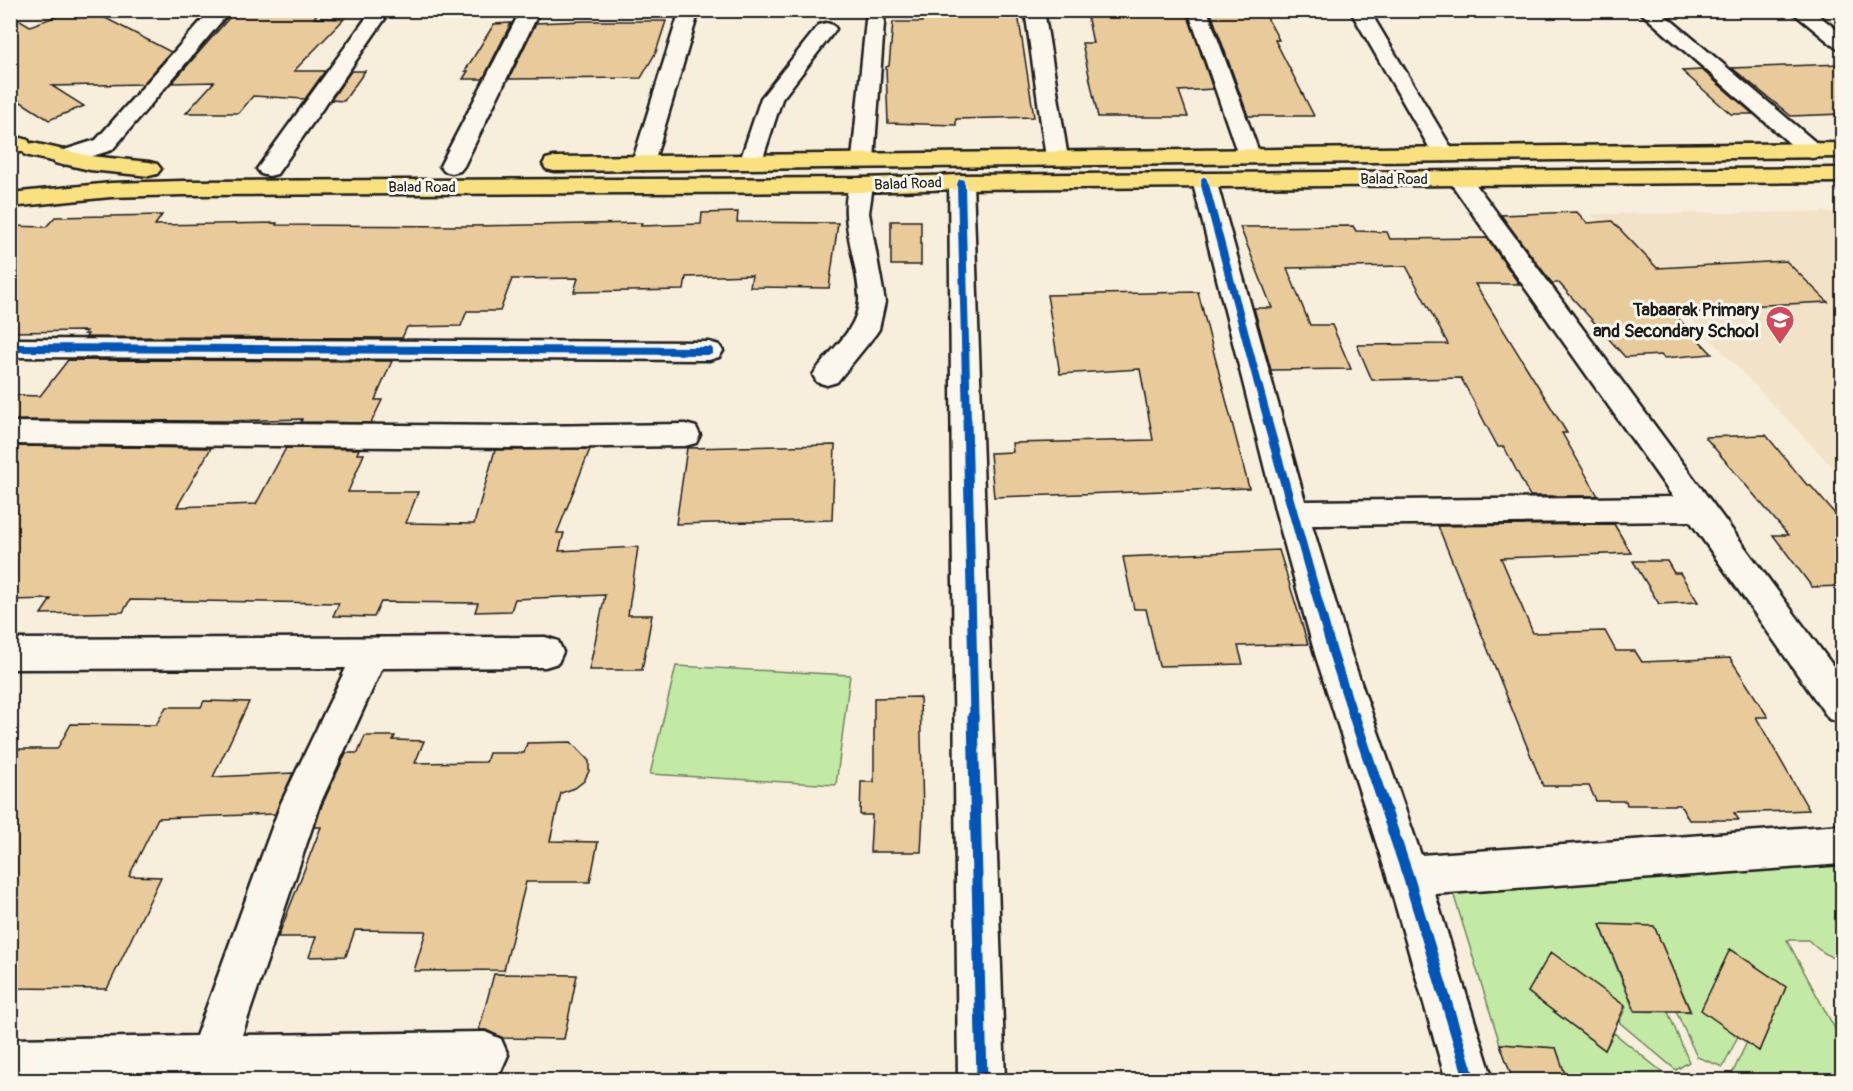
<svg xmlns="http://www.w3.org/2000/svg" width="1853" height="1091" font-family="Pangolin,sans-serif">
  <rect width="100%" height="100%" fill="#f7eedc"/>
  <filter id="ink" filterUnits="userSpaceOnUse"><feTurbulence type="fractalNoise" baseFrequency=".0167" numOctaves="2"/><feDisplacementMap in="SourceGraphic" scale="12" xChannelSelector="R" yChannelSelector="G"/><feConvolveMatrix kernelMatrix="1 2 1 2 8 2 1 2 1" color-interpolation-filters="sRGB"/></filter>
  <g filter="url(#ink)">
    <!-- built -->
    <path fill="#f2e3c8" d="M1842,212V477L1591,214Z"/>
    <!-- green -->
    <path fill="#c3eaa4" stroke="#708360" stroke-width="1.5" d="M676,666L850,675L836,785L650,774Z
      M1810,835L1842,836V964L1818,949L1808,940H1787L1842,1042V1080H1739L1732,1074L1747,1042L1759,1051L1786,987L1731,949L1738,1036L1723,1067L1697,1057L1676,1011L1691,1012L1654,926L1600,925L1634,1011L1668,1012L1689,1062L1676,1070L1619,1022L1626,1007L1551,952L1528,992L1605,1050L1614,1033L1667,1076L1668,1080H1567L1556,1048L1500,1044L1445,867Z"/>
    <!-- building -->
    <path fill="#e8ca9b" stroke="#1c1c1c" stroke-width="1.5" d="M74,10H90L171,52L143,84L52,86L84,106L49,120L10,95V14L30,26Z
      M236,10H320L314,18L344,19L294,71H325L305,99L253,96L239,113H186L214,82L172,83Z
      M923,10H985V14H1018L1034,117L956,119V125L888,123L886,67L889,66L893,22H922Z
      M1086,10H1186L1213,89L1179,91L1188,117H1098L1082,43H1093Z
      M1210,10H1263L1279,40H1275L1314,116H1248Z
      M585,21H666L656,52L641,78L509,79L536,23Z
      M511,23L483,79H463L468,71H465L494,24Z
      M1842,64V114L1791,116L1732,68Z
      M1702,70L1753,114H1731L1682,71Z
      M351,71H365L344,101L331,100Z
      M738,212L737,222L838,223L829,288L750,287L752,275L686,277L684,290L574,292L578,278L512,279L500,311H467L461,326L407,327L402,338L86,337L88,334H84L86,331L10,332V226L46,227L55,217L162,215L155,225L277,223L276,225L471,226L642,223L641,226L701,224L702,213Z
      M1577,212L1587,223L1612,221L1657,268L1786,261L1828,302L1722,307L1725,311L1673,313L1712,354L1664,358L1661,355L1625,357L1559,283H1552L1501,215Z
      M891,221H921V265H891Z
      M1353,226L1356,231L1387,232L1390,239L1487,238L1519,284H1475L1567,433H1562L1598,496H1530L1504,447H1498L1461,378L1372,380L1357,345L1448,344L1406,266L1287,268L1310,325H1332L1351,369L1271,370L1254,308H1272L1240,227Z
      M1198,292L1249,488L994,497L990,453L1013,452L1012,443L1153,440L1140,369L1060,374L1047,295Z
      M68,360L392,361L375,400H382L371,423L301,422L302,419L227,421L10,420V395L40,396Z
      M1766,435L1807,485H1810L1842,522V586L1812,587L1773,535H1788L1705,437Z
      M835,445L832,520L676,524L687,448Z
      M10,446L211,448L177,507L256,504L286,448L359,449L357,454H364L348,492H418L406,523L474,524L495,450L590,449L557,533H564L559,551L638,547L628,615H652L642,670H589L605,595L515,599L511,611L475,612L478,603L381,602L374,617L333,616L339,603L130,600L123,612L41,614L51,599L10,600Z
      M1614,524L1631,553L1501,558L1533,633L1605,631L1616,651H1635L1642,662L1730,658L1768,717H1756L1809,810L1734,813L1739,820H1689L1680,805H1627L1626,801H1596L1589,786H1543L1438,526Z
      M1279,550L1308,644L1238,646L1243,664L1159,666L1146,609H1134L1123,557Z
      M1633,561H1667L1674,573H1680L1698,602L1659,604Z
      M920,697L923,814L921,852H870L872,815H860L861,782H874V698Z
      M204,701L249,702L213,777L293,773L275,814L158,818L129,876L161,877L107,989L10,988V749H57L71,724L156,725L166,707H201Z
      M365,736H395L393,740L424,741L415,763L486,762L489,753H524L527,743L571,742L589,761V771L584,781L575,788L561,793L550,841L598,842L590,882H526L504,970L414,971L426,931L355,930L346,956L309,957L316,937H278L321,827H315L322,805L346,753H358Z
      M1600,924L1654,926L1690,1011H1635Z
      M1730,949L1786,987L1759,1051L1701,1010Z
      M1551,952L1625,1006L1605,1050L1528,992Z
      M494,974L577,975L564,1039L503,1038L486,1030H479Z
      M1500,1044L1556,1048L1567,1080H1513Z"/>
    <g fill="none" stroke-linecap="round" stroke-linejoin="round">
      <!-- minor casing -->
      <g stroke="#1c1c1c" stroke-width="5">
        <path id="minor" d="M211,10H231L112,150L63,165L55,163L52,158L55,153L96,140Z
          M372,10H391L277,174L269,176L261,174L257,169Z
          M521,10H540L464,166L460,171L452,173L444,171L440,166Z
          M680,10H699L654,163L651,168L643,170L635,168L632,163Z
          M867,10H885L874,159L871,164L863,166L855,164L852,159Z
          M1025,10H1044L1068,158L1065,163L1057,165L1049,163L1046,158Z
          M1188,10H1207L1260,155L1257,160L1249,162L1241,160L1238,155Z
          M1350,10H1369L1455,154L1452,159L1444,161L1436,159L1433,154Z
          M1638,10H1659L1820,146L1823,151L1820,156L1812,158L1804,156Z
          M1790,10H1812L1842,34V49L1835,47Z
          M826,23L833,25L836,29L782,99L762,161L759,166L751,168L743,166L740,161L761,98L819,25Z
          M1460,172L1468,174L1842,678V723L1829,719L1690,521L1312,525L1351,654L1421,855L1842,825V864L1435,894L1493,1080H1446L1387,876L1315,654L1276,513L1192,180L1196,175L1204,173L1212,175L1216,180L1305,501L1673,497L1448,179L1452,174Z
          M961,175L969,177L973,182L1005,1080H958L949,182L953,177Z
          M861,178L869,180L873,185L869,213L885,302L879,329L875,335L837,382L827,385L817,382L813,375C828,351 856,333 859,302C861,269 833,208 853,180Z
          M10,339L709,342L719,345L723,351L719,357L709,360L10,357Z
          M10,422L527,426L685,424L696,427L700,435L696,443L685,446L527,448L10,444Z
          M545,637L558,641L563,652L558,663L545,667L382,668L320,804L242,1035L485,1032L501,1039L508,1055L501,1071L485,1078L10,1080V1039L196,1036L281,803L346,668L10,669V639Z"/>
      </g>
      <!-- major casing -->
      <g stroke="#1c1c1c" stroke-width="5">
        <path id="major" d="M10,135L28,140L31,145L28,150L20,152L10,149Z"/>
      </g>
      <!-- highway casing -->
      <g stroke="#1c1c1c" stroke-width="5">
        <path id="highway" d="M33,143L90,156L149,162L157,164L161,169L157,174L149,176L90,170L25,155L22,150L25,145Z
          M1842,143V157L554,171L546,169L543,164L546,159L554,157Z
          M1842,168V182L961,189L861,192L182,195L111,197L10,207V193L111,183L182,181L861,178L961,175Z"/>
      </g>
      <!-- minor -->
      <use href="#minor" fill="#fbf7ec" fill-rule="evenodd"/>
      <!-- major -->
      <use href="#major" fill="#fae180" fill-rule="evenodd"/>
      <!-- highway -->
      <use href="#highway" fill="#fae180" fill-rule="evenodd"/>
      <!-- cycleway-far3 casing -->
      <g stroke="#fbf7ec" stroke-width="8">
        <path id="cycleway-far3" d="M1204,180L1206,187
          M961,182V187"/>
      </g>
      <!-- cycleway-far2 casing -->
      <g stroke="#fbf7ec" stroke-width="10">
        <path id="cycleway-far2" d="M961,185L967,421
          M1205,185L1268,421
          M10,348L709,351"/>
      </g>
      <!-- cycleway-far1 casing -->
      <g stroke="#fbf7ec" stroke-width="13">
        <path id="cycleway-far1" d="M967,420L974,718
          M1267,420L1333,654L1354,718"/>
      </g>
      <!-- cycleway casing -->
      <g stroke="#fbf7ec" stroke-width="15">
        <path id="cycleway" d="M973,716L982,1080
          M1354,716L1408,876L1470,1080"/>
      </g>
      <!-- cycleway-far3 -->
      <use href="#cycleway-far3" stroke="#0057b8" stroke-width="6"/>
      <!-- cycleway-far2 -->
      <use href="#cycleway-far2" stroke="#0057b8" stroke-width="8"/>
      <!-- cycleway-far1 -->
      <use href="#cycleway-far1" stroke="#0057b8" stroke-width="9"/>
      <!-- cycleway -->
      <use href="#cycleway" stroke="#0057b8" stroke-width="11"/>
    </g>
  </g>
  <!-- icons -->
  <defs>
    <g id="school-pin" transform="scale(1.5)"><path d="M0 17L-7.5 6A9.5 9.5 0 1 1 7.5 6Z" fill="#d1495b" stroke="#fbf7ec"/><path d="M0-5L7-2L0 1L-7-2ZM-4 1L0 2.5L4 1V4Q0 6-4 4Z" fill="#fff"/></g>
  </defs>
  <g fill-rule="evenodd">
    <use href="#school-pin" x="1780" y="320"/>
  </g>
  <g text-anchor="middle" dominant-baseline="central" stroke-width="6" stroke-linejoin="round" paint-order="stroke">
    <!-- far-street labels -->
    <g font-size="15" fill="#1c1c1c" stroke="#fbf7ec">
      <text x="1394" y="179">Balad Road</text>
      <text transform="translate(908 184) rotate(-2)">Balad Road</text>
      <text x="422" y="187">Balad Road</text>
    </g>
    <!-- poi labels -->
    <g font-size="18" font-weight="bold" fill="#1c1c1c" stroke="#fbf7ec" text-anchor="end">
      <text x="1759" y="310">Tabaarak Primary<tspan x="1759" dy="21">and Secondary School</tspan></text>
    </g>
  </g>
  <!-- margin -->
  <rect width="1853" height="1091" fill="none" stroke="#fbf7ec" stroke-width="36"/>
  <rect x="18" y="18" width="1817" height="1055" fill="none" stroke="#1c1c1c" stroke-width="2" filter="url(#ink)"/>
</svg>
